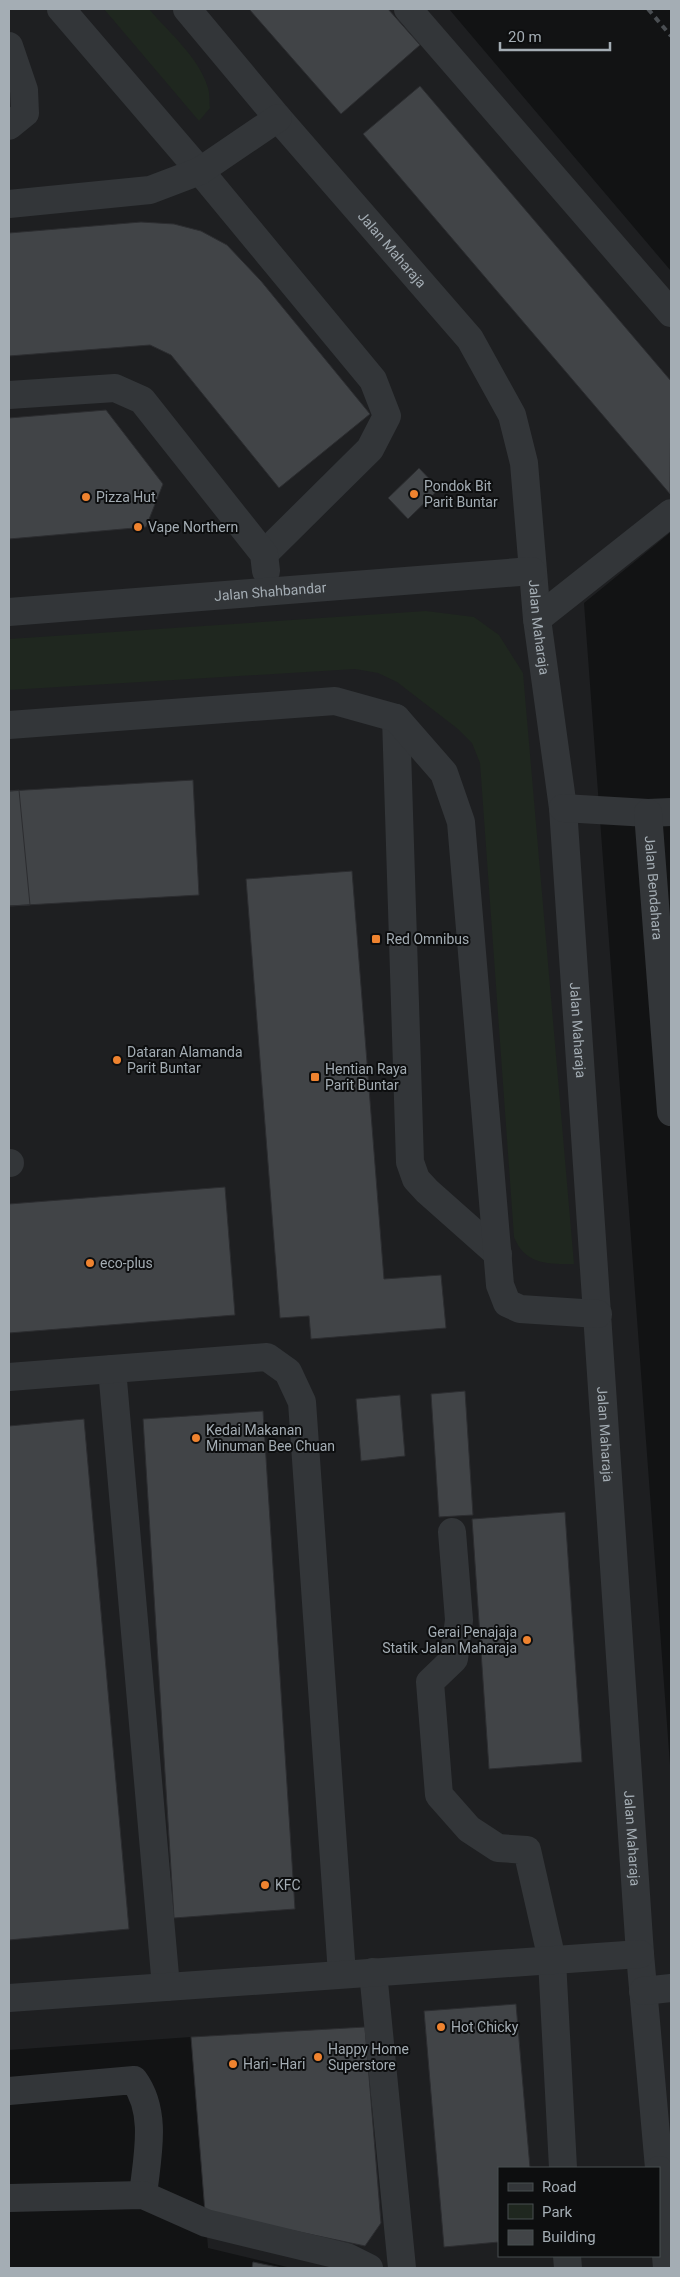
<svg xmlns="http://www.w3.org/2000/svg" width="680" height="2277" font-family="Roboto,sans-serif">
  <rect width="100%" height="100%" fill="#121314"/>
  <!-- built -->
  <path fill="#1e1f21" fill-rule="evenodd" d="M9,9H449L671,271V532L584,603L671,1778V2268H291L208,2248L191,2037L9,2050ZM499,2168H659V2256H499Z"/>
  <!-- green -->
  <path fill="#1f271f" d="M104,9H149C169,33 199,57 208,88C210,94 209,102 210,108L199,121Z
    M426,611L474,617L499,635L523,673L574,1264C548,1264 525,1265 514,1237L480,763L472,743L458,729L397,682L378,673L355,669L9,690V639Z"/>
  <!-- building -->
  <path fill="#414447" stroke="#2c2d30" d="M249,9H388L420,45L341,114Z
    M420,86L671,381L670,494L363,134Z
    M141,222L174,224L201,231L227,245L261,281L370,414L279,488L171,355L150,345L9,356V233Z
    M106,410L163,484L146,527L9,539V418Z
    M419,468L439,489L408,519L388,498Z
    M193,780L199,895L9,906V791Z
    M19,790L30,905L9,906V791Z
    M352,871L384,1279L441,1275L446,1328L311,1339L309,1316L280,1318L246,879Z
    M225,1187L235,1315L9,1333V1204Z
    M465,1391L473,1515L439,1517L431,1394Z
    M400,1395L405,1456L361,1461L356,1399Z
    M263,1411L295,1909L174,1918L143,1419Z
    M84,1419L129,1929L9,1940V1426Z
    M565,1512L582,1762L489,1769L472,1519Z
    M516,2004L530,2168H499V2242L444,2247L424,2011Z
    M365,2027L381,2223L365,2246L205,2212L191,2037Z
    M253,2262L282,2268H252Z"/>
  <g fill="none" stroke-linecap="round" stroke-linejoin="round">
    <!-- minor -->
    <g stroke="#333639" stroke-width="28">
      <path d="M61,9L200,171L373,380L387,416L370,449L264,554"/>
      <path id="s1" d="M187,9L278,118L470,339L512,415L524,463L537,619L563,808L640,1954L659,2168"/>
      <path d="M408,9L671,313"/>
      <path d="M9,46L24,90L25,113L9,126"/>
      <path d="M9,204L150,190L200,171L278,118"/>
      <path d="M9,395L115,388L142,400L264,554L266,571"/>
      <path id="s2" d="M9,612L532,571"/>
      <path d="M537,619L671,513"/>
      <path d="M396,718L410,1162L416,1179L427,1191L498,1254"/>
      <path d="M9,725L335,701L396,718L444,773L461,822L500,1285L507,1303L520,1309L598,1314"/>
      <path d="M563,808L648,813L671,812"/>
      <path id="s3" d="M648,813L671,1112"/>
      <path d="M9,1163H10"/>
      <path d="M112,1369L166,1987"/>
      <path d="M9,1377L267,1357L288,1372L302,1402L342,1974"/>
      <path d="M452,1532L459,1620L454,1659L430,1682L439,1795L469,1829L498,1848L527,1850L552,1960L563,2168"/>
      <path d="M373,1972L402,2268"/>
      <path d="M643,1991L671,1988"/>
      <path d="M9,1998L640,1954"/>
      <path d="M9,2091L134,2080C158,2113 147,2157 143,2195"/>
      <path d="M659,2170L667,2268"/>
      <path d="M9,2198L143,2195L206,2223L347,2257L369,2268"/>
      <path d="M567,2256L568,2268"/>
    </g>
    <!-- rail -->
    <path stroke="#4a4e52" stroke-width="4" stroke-dasharray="6 5" stroke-linecap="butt" d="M648,9L671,36"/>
  </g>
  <!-- markers -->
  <g fill="#ef832f" stroke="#0d0e0f" stroke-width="2">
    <circle cx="414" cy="494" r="5"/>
    <circle cx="86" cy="497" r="5"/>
    <circle cx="138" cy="527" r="5"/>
    <rect x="371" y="934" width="10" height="10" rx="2.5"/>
    <circle cx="117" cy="1060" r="5"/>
    <rect x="310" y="1072" width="10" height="10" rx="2.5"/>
    <circle cx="90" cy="1263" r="5"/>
    <circle cx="196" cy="1438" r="5"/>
    <circle cx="527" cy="1640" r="5"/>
    <circle cx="265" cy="1885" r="5"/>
    <circle cx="441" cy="2027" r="5"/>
    <circle cx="318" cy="2057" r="5"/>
    <circle cx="233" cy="2064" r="5"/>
  </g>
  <g text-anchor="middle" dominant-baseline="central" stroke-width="4" stroke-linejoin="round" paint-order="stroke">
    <!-- street labels -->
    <g font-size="14" fill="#a4adb4" stroke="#0d0e0f">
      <text stroke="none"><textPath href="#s1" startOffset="316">Jalan Maharaja</textPath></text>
      <text stroke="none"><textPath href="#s2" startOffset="262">Jalan Shahbandar</textPath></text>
      <text stroke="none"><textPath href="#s1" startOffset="736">Jalan Maharaja</textPath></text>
      <text stroke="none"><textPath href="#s3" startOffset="75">Jalan Bendahara</textPath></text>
      <text stroke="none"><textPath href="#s1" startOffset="1141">Jalan Maharaja</textPath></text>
      <text stroke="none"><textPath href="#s1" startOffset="1546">Jalan Maharaja</textPath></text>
      <text stroke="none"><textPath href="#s1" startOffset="1951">Jalan Maharaja</textPath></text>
    </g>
    <!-- poi labels -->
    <g font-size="14" fill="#a4adb4" stroke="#0d0e0f" text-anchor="start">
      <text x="424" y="486">Pondok Bit<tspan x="424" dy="16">Parit Buntar</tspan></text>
      <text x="96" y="497">Pizza Hut</text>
      <text x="148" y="527">Vape Northern</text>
      <text x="386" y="939">Red Omnibus</text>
      <text x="127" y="1052">Dataran Alamanda<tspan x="127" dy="16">Parit Buntar</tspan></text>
      <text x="325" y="1069">Hentian Raya<tspan x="325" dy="16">Parit Buntar</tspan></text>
      <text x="100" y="1263">eco-plus</text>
      <text x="206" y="1430">Kedai Makanan<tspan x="206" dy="16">Minuman Bee Chuan</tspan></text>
      <text x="517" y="1632" text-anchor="end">Gerai Penajaja<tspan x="517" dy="16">Statik Jalan Maharaja</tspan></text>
      <text x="275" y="1885">KFC</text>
      <text x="451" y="2027">Hot Chicky</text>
      <text x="328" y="2049">Happy Home<tspan x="328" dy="16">Superstore</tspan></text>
      <text x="243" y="2064">Hari - Hari</text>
    </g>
  </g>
  <!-- border -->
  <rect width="680" height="2277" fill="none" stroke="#a4adb4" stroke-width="20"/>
  <!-- legend -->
  <rect x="498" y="2167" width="162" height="90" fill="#0d0e0f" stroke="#494e51"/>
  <rect x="508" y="2183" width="25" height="8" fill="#333639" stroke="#494e51"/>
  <text x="542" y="2192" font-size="15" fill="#a4adb4">Road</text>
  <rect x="508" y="2204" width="25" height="15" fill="#1f271f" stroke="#494e51"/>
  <text x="542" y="2217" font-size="15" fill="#a4adb4">Park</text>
  <rect x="508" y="2230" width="25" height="15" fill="#414447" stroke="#494e51"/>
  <text x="542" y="2242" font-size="15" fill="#a4adb4">Building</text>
  <!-- scale -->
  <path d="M500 42v8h110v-8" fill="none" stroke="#a4adb4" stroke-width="2.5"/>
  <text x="508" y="42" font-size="15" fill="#a4adb4" stroke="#0d0e0f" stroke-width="4" paint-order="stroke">20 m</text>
</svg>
